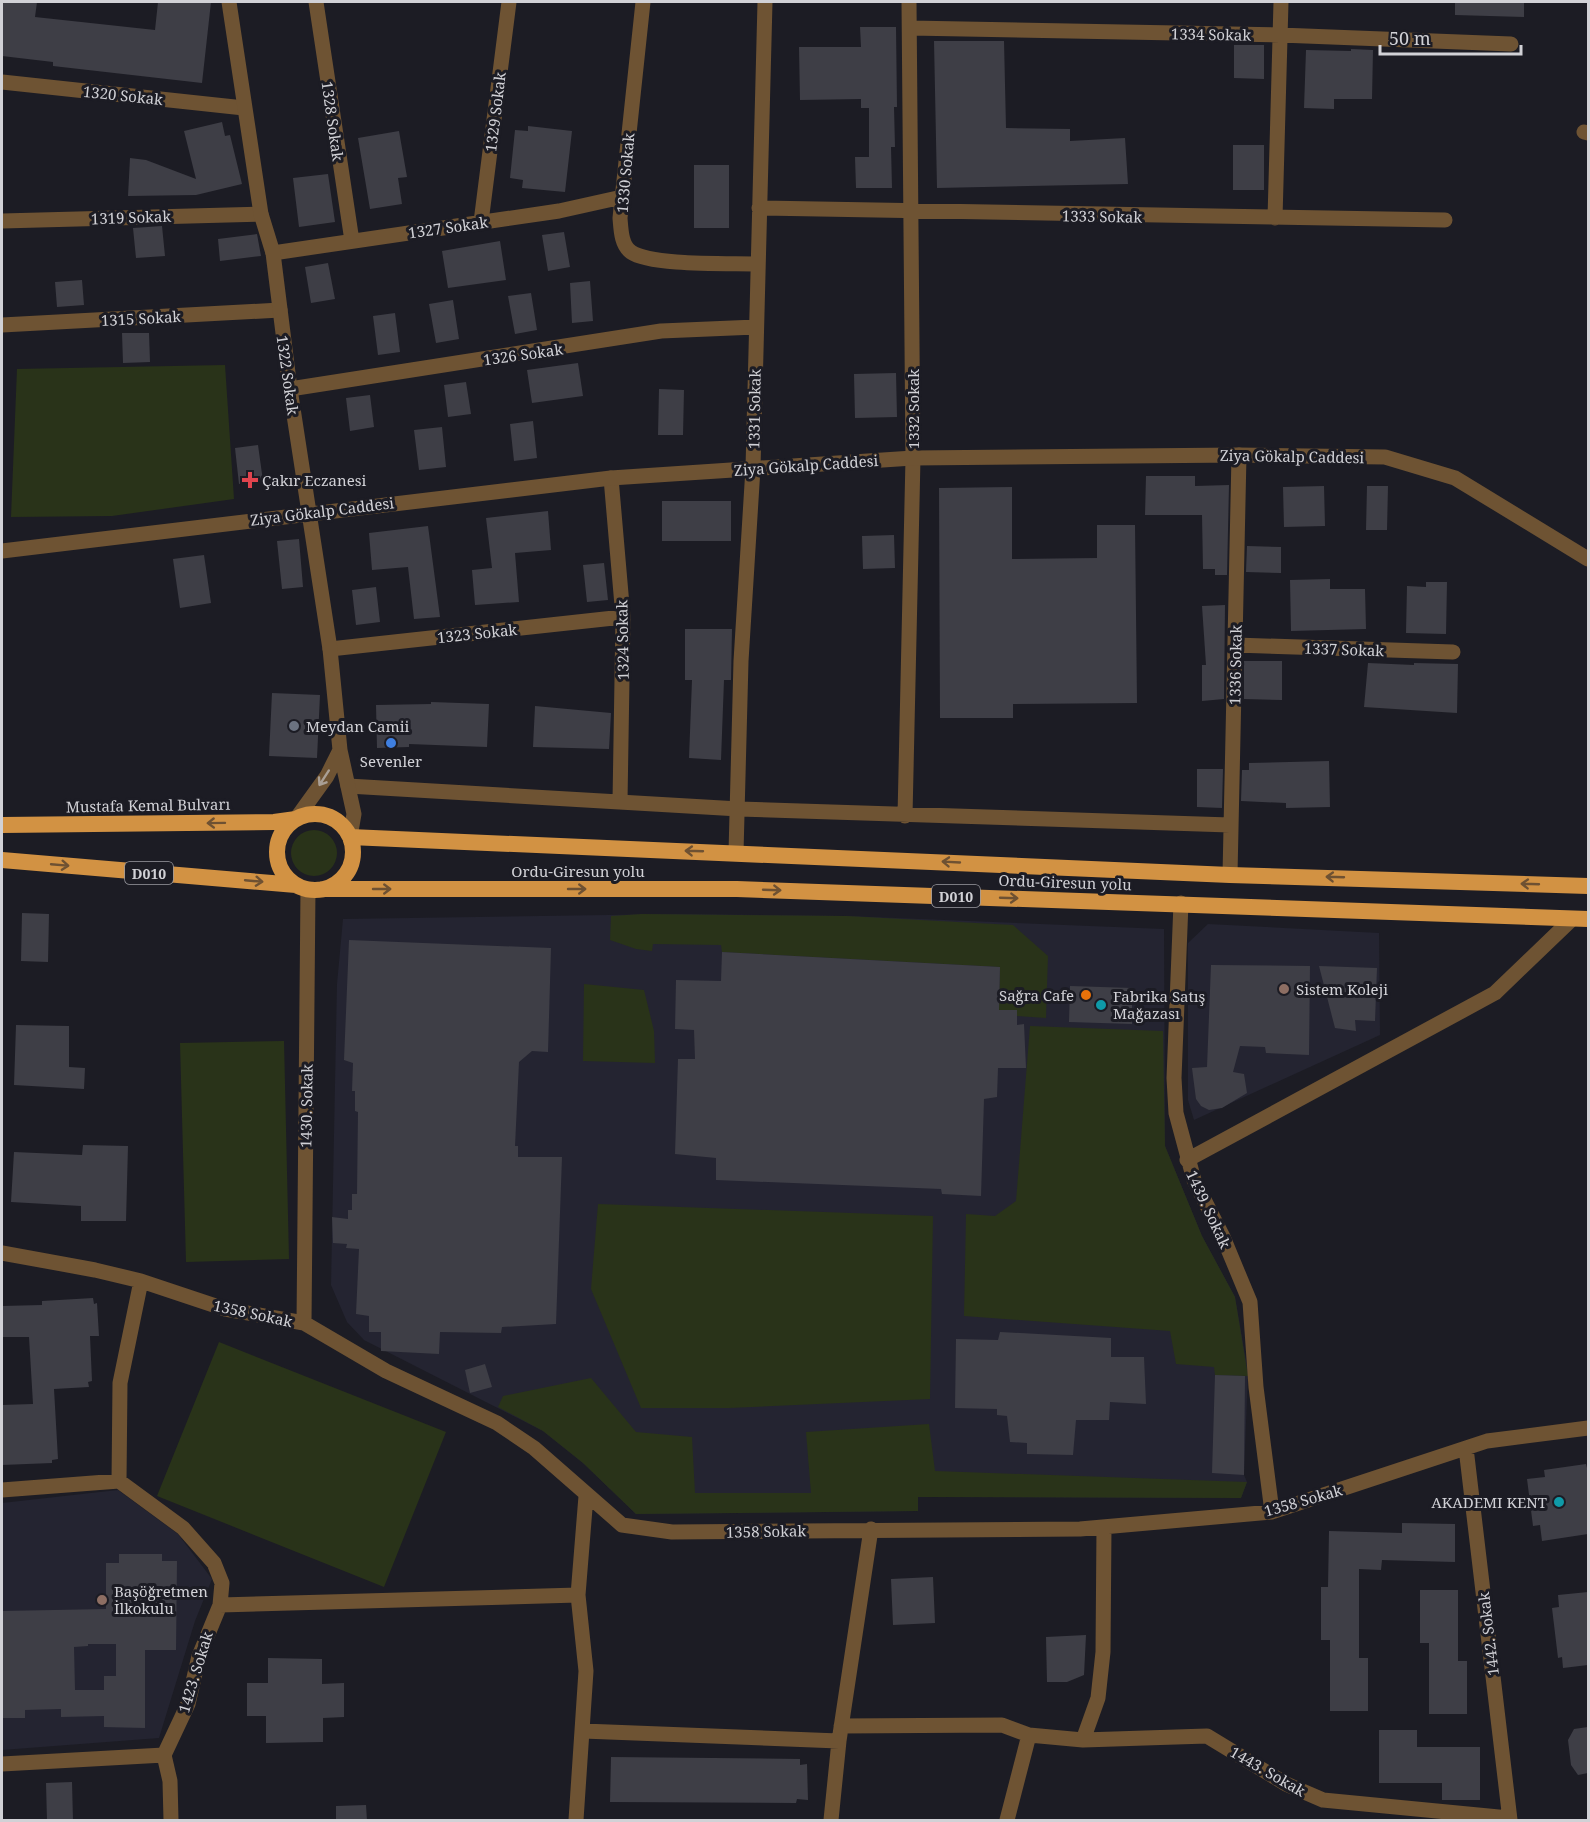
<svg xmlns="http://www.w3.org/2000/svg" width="1590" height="1822" font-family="'Noto Serif',serif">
  <rect width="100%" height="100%" fill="#1c1c24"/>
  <!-- built -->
  <path fill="#242431" d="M674,914L847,916L1164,929L1165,1146L1202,1236L1235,1297L1248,1372L1244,1475L1247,1482L1241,1498L918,1497V1511L636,1514L583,1463L543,1431L364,1340L347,1322L331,1285L337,984L343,919Z
    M1208,924L1379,933L1380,1035L1194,1120L1188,1100V943Z
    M118,1490L178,1534L212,1579L195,1621L159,1738L2,1750V1503Z"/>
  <!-- green -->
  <path fill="#293319" d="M225,365L234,499L112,516L11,517L17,369Z
    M291 853a23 23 0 1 1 46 0a23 23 0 1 1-46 0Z
    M642,914L847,916L1013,925L1048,956L1046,1018L1017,1016L1016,1010H999L1000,967L722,952L721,945L653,944L652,951L636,949L610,940L611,916Z
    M584,984L644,990L654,1031L655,1063L583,1061Z
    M1030,1026L1163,1031L1165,1146L1202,1236L1235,1297L1248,1376L1215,1375L1214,1367L1176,1364L1170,1331L964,1316L966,1214L995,1216L1016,1201Z
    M284,1041L289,1259L186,1262L180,1043Z
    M598,1204L933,1216L930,1399L729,1408H641L591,1289Z
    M219,1342L446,1432L384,1587L157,1496Z
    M591,1378L636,1432L692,1437L695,1493H811L806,1432L929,1424L935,1471L1247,1482L1241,1498L918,1497V1511L636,1514L583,1463L543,1431L498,1407L503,1396Z"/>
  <!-- building -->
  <path fill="#3e3e46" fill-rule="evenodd" d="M2,2H37L35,17L155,30L158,2H211L202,83L53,66V62L2,56Z
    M1455,2H1524V17L1455,15Z
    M860,27H896L897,107H894L895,147H891L892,188H856L855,157H869V108H861V99L800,100L799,47H861Z
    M934,41H1004L1006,128L1070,129V141L1125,138L1128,184L937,188Z
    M1234,45H1264V79L1234,78Z
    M1351,49L1373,50L1372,99H1334V109L1304,108L1306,50L1351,51Z
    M222,122L225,136L230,135L242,184L196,195L128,196L130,158L146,160L196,179L184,131Z
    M528,126L572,131L565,192L522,188L523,180L510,178L515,130L528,131Z
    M399,131L407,177L398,178L402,204L370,209L358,138Z
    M1233,145H1264V190H1233Z
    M694,165H729V228H694Z
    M328,174L335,222L299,227L293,178Z
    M162,226L165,256L136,258L133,228Z
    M564,232L570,267L548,271L542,235Z
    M257,234L261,256L220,261L218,239Z
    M500,241L506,280L448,288L442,251Z
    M328,263L335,299L311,303L305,267Z
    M82,280L84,305L57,307L55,282Z
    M590,281L593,321L572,323L570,283Z
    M531,293L537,330L515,334L508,296Z
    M453,300L459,339L436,343L429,304Z
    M395,313L400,352L378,355L373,316Z
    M122,333H149L150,362L123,363Z
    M578,363L583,396L532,403L527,370Z
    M896,373L897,417L855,418L854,374Z
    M466,382L471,414L448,417L444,385Z
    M659,389L684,390L683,435H658Z
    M370,395L374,427L350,431L346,398Z
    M533,421L537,458L514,461L510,424Z
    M442,427L446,467L419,470L414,430Z
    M258,445L263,481L239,484L235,448Z
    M1146,476H1195V486L1229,485L1227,575H1215V569H1203L1202,515H1145Z
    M1324,486L1325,526L1284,527L1283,487Z
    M1367,486H1388L1387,530H1366Z
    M1012,487V559L1097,558V525H1135L1137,703L1013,704V718H940L939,488Z
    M662,501H731V541H662Z
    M548,511L551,550L515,553L519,602L475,605L472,570L492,568L486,518Z
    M428,526L440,617L414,619L408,567L372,570L369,533Z
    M894,535L895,568L863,569L862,536Z
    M299,539L303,587L282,589L277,541Z
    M1247,546L1281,547V573L1246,572Z
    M204,555L211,603L180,608L173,559Z
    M604,563L608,600L587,602L583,565Z
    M1330,579V589H1365L1366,629L1291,631L1290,580Z
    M1426,582H1447L1446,634L1406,633L1407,586L1426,587Z
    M376,587L380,622L356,625L352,590Z
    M1225,605L1224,699L1202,701V665H1206L1202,606Z
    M685,629H732L731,680H724L721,760L689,758L692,680H685Z
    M1244,661H1282V700L1244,699Z
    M1368,663L1414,665V663L1458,664L1457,713L1364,707Z
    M272,693L320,695L317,758L269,756Z
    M431,702L489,704L487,747L409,744V747L377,748L376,705L431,704Z
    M535,706L611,713L609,749L533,747Z
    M1329,761L1330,807L1286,808V803L1241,801L1242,770H1249V763Z
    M1197,769H1223L1222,808L1197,807Z
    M22,913L49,914L48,962L21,961Z
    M349,940L551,948L548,1052L532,1051L519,1062L515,1146H518V1157H562L556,1324L502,1327L501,1333L440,1332L439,1354L381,1351V1332H369V1316L356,1314L359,1249L346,1248L347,1244L333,1243L332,1217L348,1219V1210H352V1194H357L358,1112L355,1111V1091H352L353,1063L344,1060Z
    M722,952L1000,967L999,1010H1017V1025L1024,1024L1026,1068H998L997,1097L984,1099L981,1196L942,1194L941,1189L716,1180V1158L675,1154L678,1059H695L694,1030L675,1029L676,980L721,981Z
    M1211,965L1310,966L1309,1055L1266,1053L1265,1047L1240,1046L1233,1072L1244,1074L1247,1093L1222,1108L1209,1110L1201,1106L1196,1099L1192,1068L1207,1067Z
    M1319,966L1377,968L1375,1021L1355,1020L1356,1031L1335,1028Z
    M1070,986L1132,988V1024L1069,1022Z
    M16,1025L69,1026V1067L85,1068L84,1089L14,1085Z
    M83,1145L128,1146L126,1221H81V1206L11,1202L14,1152L82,1155Z
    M93,1298L94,1304L97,1303L99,1336H90L92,1381L88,1382L89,1387L54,1389L58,1459L52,1460V1463L2,1465V1405L33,1404L29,1337H2V1306L42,1305V1301Z
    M1000,1332L1111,1338V1357H1144L1146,1404L1110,1402L1109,1420H1076L1073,1455L1027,1454V1443L1010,1442L1007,1416L997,1415V1409L955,1408L956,1339L998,1340Z
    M485,1364L492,1387L470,1393L465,1370Z
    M1215,1375L1245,1376L1244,1475L1212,1473Z
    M1586,1464L1588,1472V1534L1542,1541L1540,1525L1533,1526L1527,1479L1545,1477L1544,1470Z
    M1402,1523L1455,1524V1562L1382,1560L1381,1570L1359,1569V1658H1368V1711H1330V1640H1321V1587H1328L1329,1531L1402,1533Z
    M119,1554H162V1561H177L176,1650H145V1728L104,1727V1716L61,1717V1709L25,1710V1718H2V1611L106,1609V1563H119ZM88,1644H116V1676H104V1690H75L74,1647L88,1646Z
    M933,1577L935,1623L893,1625L891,1579Z
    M1420,1590H1458V1661H1467V1714H1429V1643H1420Z
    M1588,1592V1665L1563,1668L1562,1657L1558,1658L1552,1608L1559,1607L1558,1595Z
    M1086,1635L1084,1675L1067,1682H1047L1046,1637Z
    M268,1658L322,1659V1684L344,1683V1717L323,1718V1742L266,1743V1716H247V1683H268Z
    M1588,1727V1773L1578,1775L1571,1765L1568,1740L1574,1729Z
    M1379,1730H1417V1747H1480V1800H1442V1783H1379Z
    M611,1757L800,1759V1765L807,1764L808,1800L797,1799L796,1803L610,1802Z
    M72,1782L73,1821H47L46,1783Z
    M366,1805L367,1821H336V1806Z"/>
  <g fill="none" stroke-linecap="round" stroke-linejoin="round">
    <!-- minor -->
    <path stroke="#6e5333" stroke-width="15" d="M316,2L352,241
      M643,2L620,218C621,229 621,245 631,252C651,266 730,263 757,264
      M910,28L1280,35L1511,44
      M2,82L244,108
      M1584,132L1588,133
      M759,208L1445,220
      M1275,218L1281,2
      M2,221L261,214
      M481,222L509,2
      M273,253L559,211L622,197
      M2,325L280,310
      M290,389L661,331L756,327
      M611,478L623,617L620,802
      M1235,645L1453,652
      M330,649L623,617
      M348,786L739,809L1230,825
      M905,816L913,458L909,2
      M736,853L741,661L753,468L765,2
      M1230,875L1239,455
      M1181,903L1174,1078L1176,1113L1194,1180L1223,1237L1250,1302L1256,1387L1272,1512
      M1187,1160L1495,993L1572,919
      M2,1253L95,1270L141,1281L225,1309L304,1323L386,1371L497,1423L534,1448L622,1525L672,1532L1080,1529L1272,1512L1487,1441L1588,1428
      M141,1281L120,1383L119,1481L183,1528L214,1563L222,1583L220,1605L199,1656L188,1704L164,1755L170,1781L171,1820
      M304,1323L308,889
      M1466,1448L1510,1820
      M2,1490L119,1481
      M220,1605L578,1595
      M841,1726L1002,1725L1029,1735L1083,1740L1207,1736L1286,1784L1323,1800L1509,1818
      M583,1731L839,1741
      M1083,1740L1098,1698L1103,1652L1104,1527
      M2,1764L164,1755
      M576,1820L586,1671L578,1595L586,1496
      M831,1820L839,1741L871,1529
      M1007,1820L1029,1735"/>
    <!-- tertiary -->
    <path stroke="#6e5333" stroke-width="15" d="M229,2L261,214L273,253L290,389L330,649L340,750
      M2,551L611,478L913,458L1239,455L1385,457L1455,478L1588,559
      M296,819L327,776L340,750L354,814L350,837"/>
    <!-- trunk -->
    <path stroke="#d29243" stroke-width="16" d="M277 852a38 38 0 1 1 76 0a38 38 0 1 1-76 0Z
      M2,825L274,822L296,819
      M350,837L1230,875L1588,886
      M2,860L296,885
      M323,889H737L1588,919"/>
  </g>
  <!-- one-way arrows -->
  <defs><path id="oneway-shaft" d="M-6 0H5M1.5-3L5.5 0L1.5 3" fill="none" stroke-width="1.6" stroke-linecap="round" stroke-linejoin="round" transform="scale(1.5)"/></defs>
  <use stroke="#a99f95" href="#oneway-shaft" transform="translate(324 778) rotate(123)"/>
  <g stroke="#6e5132">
    <use href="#oneway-shaft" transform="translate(216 823) rotate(179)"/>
    <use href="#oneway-shaft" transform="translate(694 851) rotate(-178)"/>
    <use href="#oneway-shaft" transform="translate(951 862) rotate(-177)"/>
    <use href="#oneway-shaft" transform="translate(60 865) rotate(5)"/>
    <use href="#oneway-shaft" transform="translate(1335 877) rotate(-178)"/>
    <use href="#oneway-shaft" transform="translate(254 881) rotate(5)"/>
    <use href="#oneway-shaft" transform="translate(1530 884) rotate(-178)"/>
    <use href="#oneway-shaft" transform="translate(382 889)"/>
    <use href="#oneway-shaft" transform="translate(577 889)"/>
    <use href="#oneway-shaft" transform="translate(772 890) rotate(2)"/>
    <use href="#oneway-shaft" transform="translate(1009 898) rotate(2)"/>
  </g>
  <!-- markers -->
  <path fill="#e0444e" stroke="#1c1c24" stroke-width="2" d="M247 471h6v6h6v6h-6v6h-6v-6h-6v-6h6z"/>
  <circle fill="#6b7280" stroke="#1c1c24" stroke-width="2" cx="294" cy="726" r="6"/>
  <circle fill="#3f7fe0" stroke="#1c1c24" stroke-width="2" cx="391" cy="743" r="6"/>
  <g fill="#8d6e63" stroke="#1c1c24" stroke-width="2">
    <circle cx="1284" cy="989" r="6"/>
    <circle cx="102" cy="1600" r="6"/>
  </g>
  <circle fill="#e8710a" stroke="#1c1c24" stroke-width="2" cx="1086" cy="995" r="6"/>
  <g fill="#0f9aa8" stroke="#1c1c24" stroke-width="2">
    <circle cx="1101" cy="1005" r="6"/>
    <circle cx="1559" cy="1502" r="6"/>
  </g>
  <g text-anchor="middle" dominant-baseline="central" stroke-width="6" stroke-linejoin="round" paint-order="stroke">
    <!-- shield labels -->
    <g fill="#1c1c24" stroke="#9b9ba1" stroke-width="1.5">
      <rect x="125" y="862" width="48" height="22" rx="4.5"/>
      <rect x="932" y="885" width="48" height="22" rx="4.5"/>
    </g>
    <g font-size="14" font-weight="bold" fill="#d1d1d6">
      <text x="149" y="873">D010</text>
      <text x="956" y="896">D010</text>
    </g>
    <!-- street labels -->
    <g font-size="15" fill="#d1d1d6" stroke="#1c1c24">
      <text transform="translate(1211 34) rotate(1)">1334 Sokak</text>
      <text transform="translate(123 95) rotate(6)">1320 Sokak</text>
      <text transform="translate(495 112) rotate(-83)">1329 Sokak</text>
      <text transform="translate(333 121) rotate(82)">1328 Sokak</text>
      <text transform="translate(625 173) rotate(-85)">1330 Sokak</text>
      <text transform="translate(1102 216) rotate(1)">1333 Sokak</text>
      <text transform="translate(131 217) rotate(-2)">1319 Sokak</text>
      <text transform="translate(448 227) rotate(-8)">1327 Sokak</text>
      <text transform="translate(141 318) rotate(-3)">1315 Sokak</text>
      <text transform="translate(523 354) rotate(-8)">1326 Sokak</text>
      <text transform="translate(288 375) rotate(82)">1322 Sokak</text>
      <text transform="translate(754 409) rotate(-89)">1331 Sokak</text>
      <text transform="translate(913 409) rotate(-90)">1332 Sokak</text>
      <text transform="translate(1292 456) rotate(1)">Ziya Gökalp Caddesi</text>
      <text transform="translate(806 465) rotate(-4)">Ziya Gökalp Caddesi</text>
      <text transform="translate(322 511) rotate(-7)">Ziya Gökalp Caddesi</text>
      <text transform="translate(477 633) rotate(-6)">1323 Sokak</text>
      <text transform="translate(622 640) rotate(-91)">1324 Sokak</text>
      <text transform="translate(1344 649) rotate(2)">1337 Sokak</text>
      <text transform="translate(1235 665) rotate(-89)">1336 Sokak</text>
      <text transform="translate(148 805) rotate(-1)">Mustafa Kemal Bulvarı</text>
      <text x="578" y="871">Ordu-Giresun yolu</text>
      <text transform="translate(1065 882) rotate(2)">Ordu-Giresun yolu</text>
      <text transform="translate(306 1106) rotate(-89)">1430. Sokak</text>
      <text transform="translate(1209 1209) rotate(65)">1439. Sokak</text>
      <text transform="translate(253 1313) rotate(12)">1358 Sokak</text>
      <text transform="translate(1303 1500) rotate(-16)">1358 Sokak</text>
      <text transform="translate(766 1531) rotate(-1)">1358 Sokak</text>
      <text transform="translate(1488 1634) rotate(-97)">1442. Sokak</text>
      <text transform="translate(195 1672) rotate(-73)">1423. Sokak</text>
      <text transform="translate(1268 1771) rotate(30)">1443. Sokak</text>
    </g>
    <!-- poi labels -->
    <g font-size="15" fill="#d1d1d6" stroke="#1c1c24" text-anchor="start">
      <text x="262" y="480">Çakır Eczanesi</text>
      <text x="306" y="726">Meydan Camii</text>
      <text x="391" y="761" text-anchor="middle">Sevenler</text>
      <text x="1296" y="989">Sistem Koleji</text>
      <text x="1074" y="995" text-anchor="end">Sağra Cafe</text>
      <text x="1113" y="996">Fabrika Satış<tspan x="1113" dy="17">Mağazası</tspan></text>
      <text x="1547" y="1502" text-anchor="end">AKADEMI KENT</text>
      <text x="114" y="1591">Başöğretmen<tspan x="114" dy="17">İlkokulu</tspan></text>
    </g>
  </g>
  <!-- border -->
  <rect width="1590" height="1822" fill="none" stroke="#d1d1d6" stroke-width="6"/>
  <!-- scale -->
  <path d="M1380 45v9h141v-9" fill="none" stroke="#d1d1d6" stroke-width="3"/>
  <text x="1389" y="45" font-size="18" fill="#d1d1d6" stroke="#1c1c24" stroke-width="4.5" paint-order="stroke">50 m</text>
</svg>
